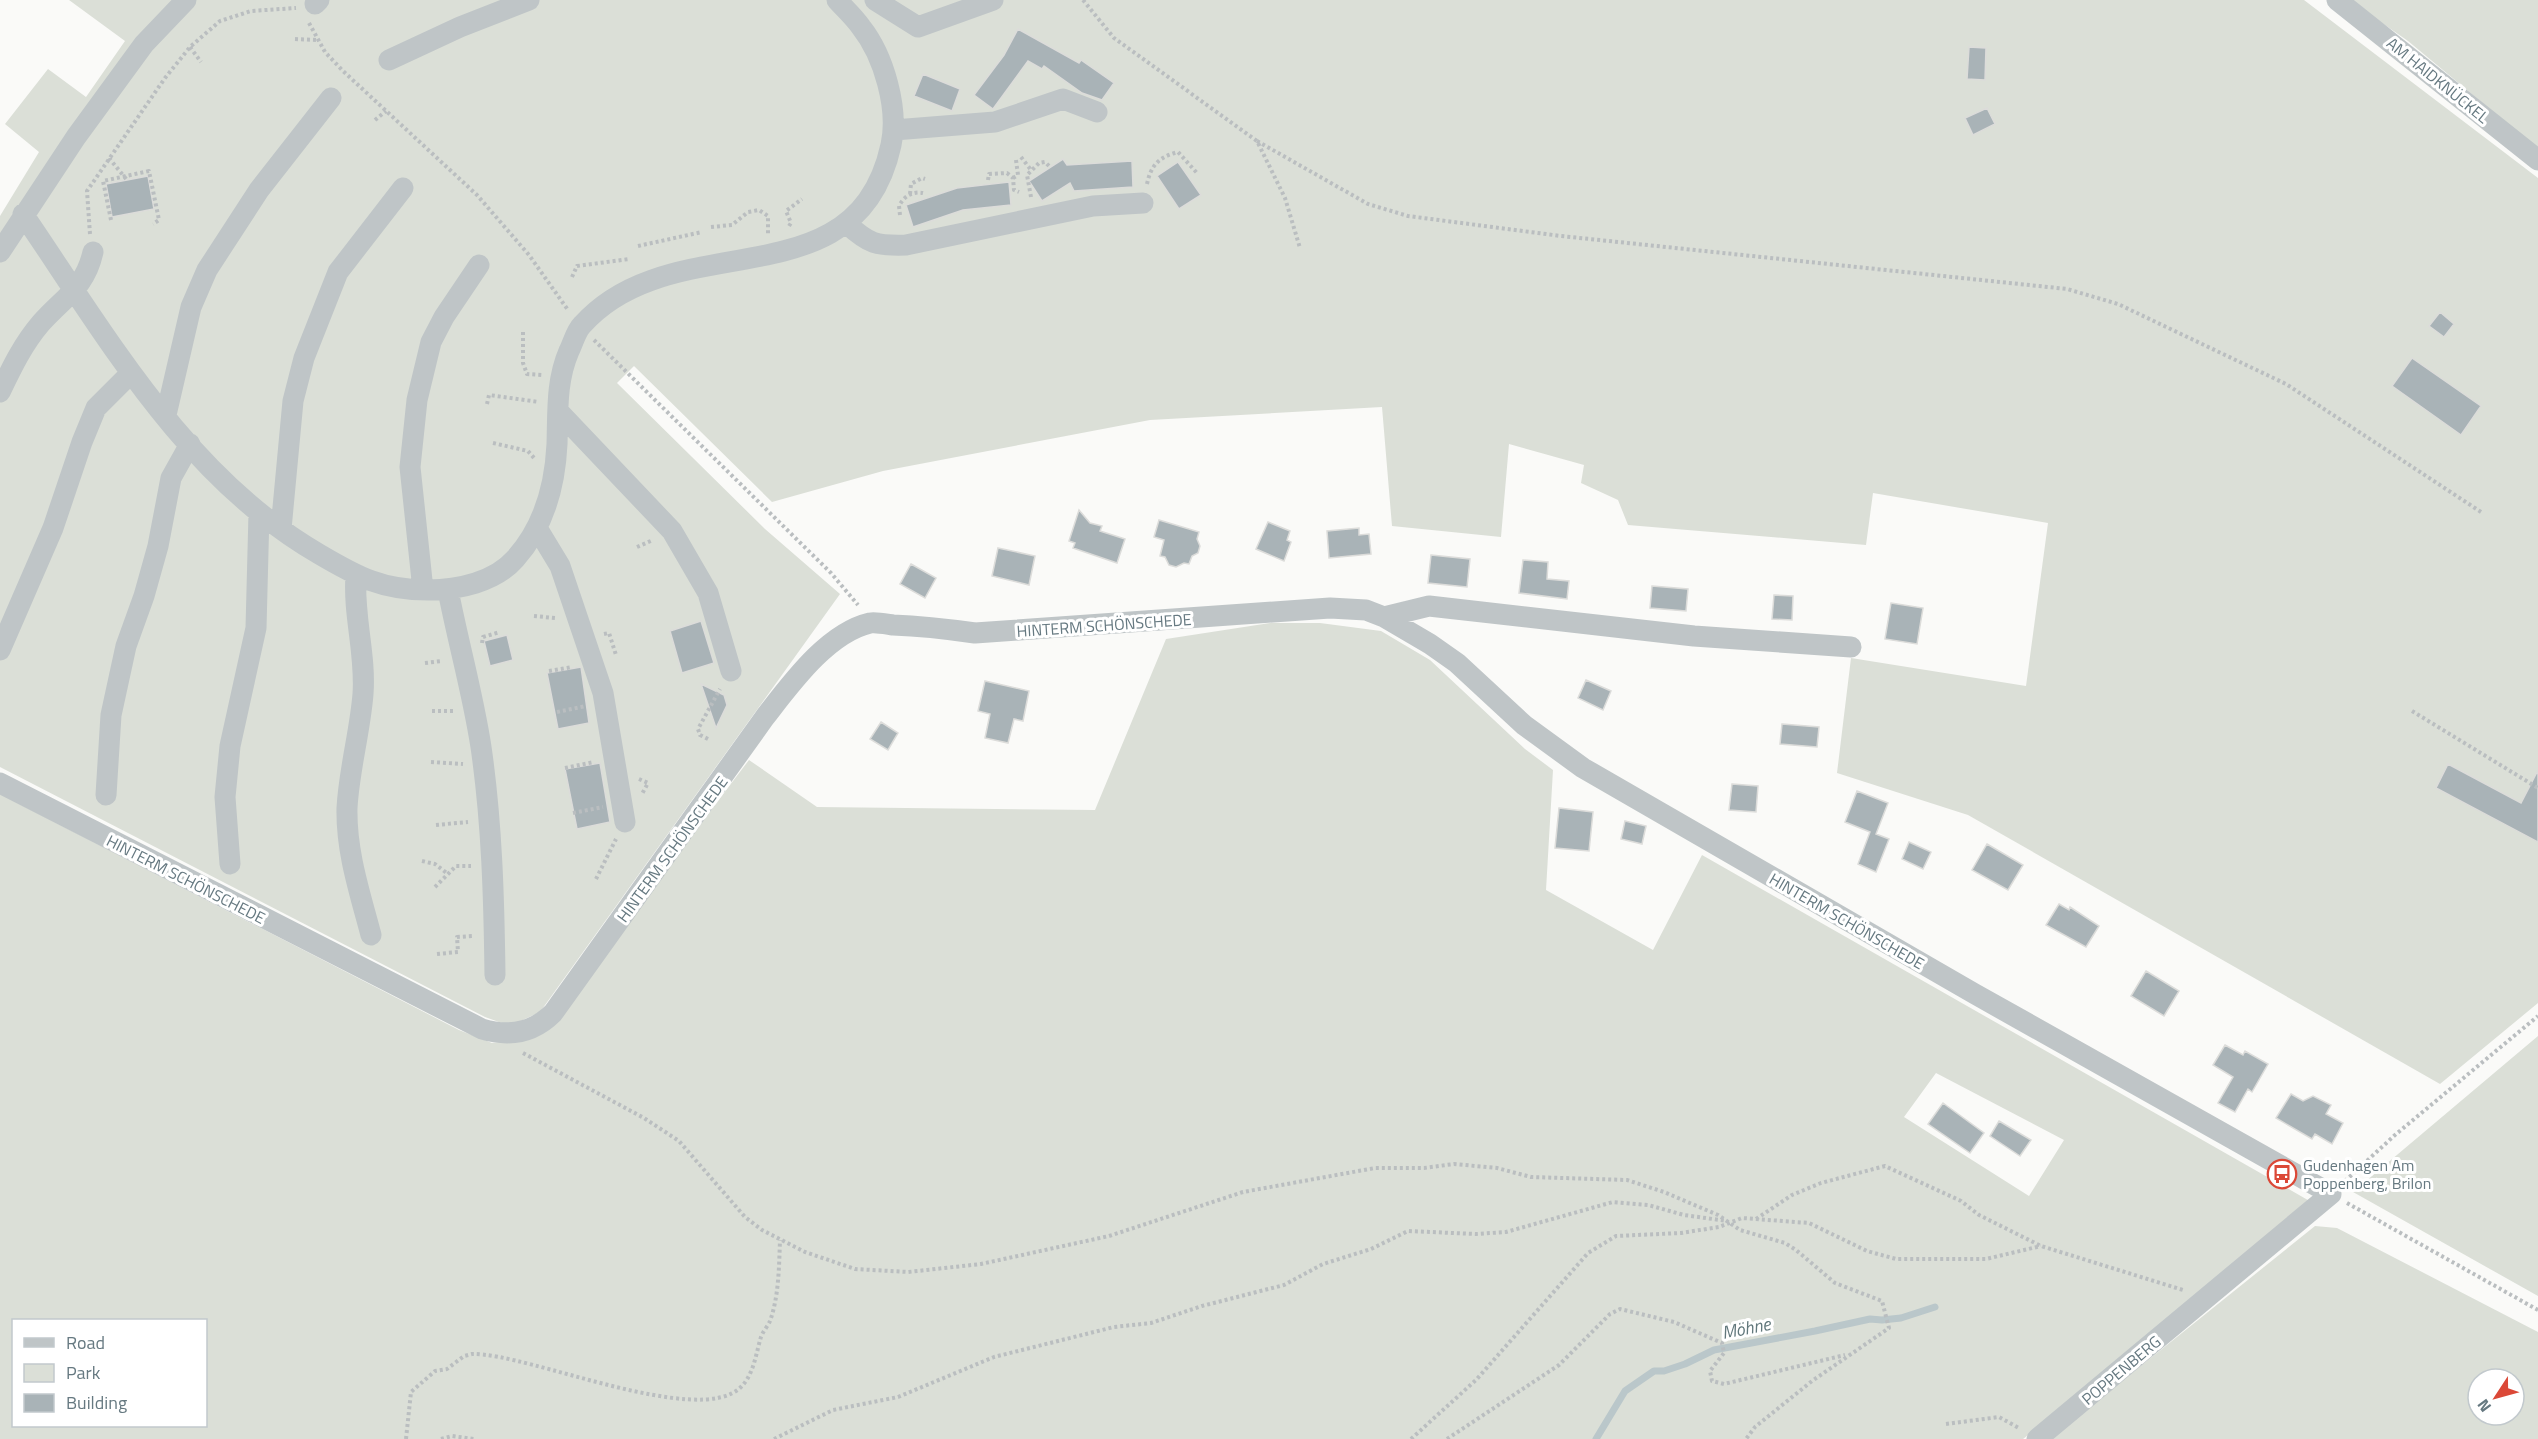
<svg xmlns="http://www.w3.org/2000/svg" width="2538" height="1439" font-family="'Titillium Web',sans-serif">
  <rect width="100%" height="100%" fill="#fafaf8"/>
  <!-- green -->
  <path fill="#dbdfd7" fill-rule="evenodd" d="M69,0H2304L2538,178V1003L2440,1084L1968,815L1837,773L1851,658L2026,686L2048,523L1873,493L1866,545L1628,525L1618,500L1581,483L1584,465L1509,444L1501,537L1392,526L1382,407L1150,420L883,471L772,502L634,366L617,383L765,529L840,594L540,1012L510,1026L485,1017L0,767V216L39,152L5,124L48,69L86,97L125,41Z
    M2349,0H2538V149L2408,41Z
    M1270,623H1320L1381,631L1430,660L1525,749L1553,770L1546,890L1653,950L1702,855L2313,1203L2204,1299L2023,1439H0V794L459,1030L492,1043L525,1039L657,881L749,760L817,807L1095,810L1166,639ZM1936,1073L2064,1140L2029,1196L1904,1117ZM14,1320H206V1426H14Z
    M2538,1036V1296L2353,1192Z
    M2315,1226L2337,1228L2538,1332V1439H2050ZM2478,1379H2514V1415H2478Z"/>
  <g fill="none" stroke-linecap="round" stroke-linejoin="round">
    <!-- stream -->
    <path stroke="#bac7ca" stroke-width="7" d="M1596,1439L1625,1391L1654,1371H1664L1685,1364L1714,1350L1815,1331L1870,1319L1882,1320L1901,1318L1935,1307"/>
  </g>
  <!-- building -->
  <path fill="#a9b3b7" stroke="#dcdcda" stroke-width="1.5" d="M1018,29L1079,63L1081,60L1114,83L1102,100L1082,93L1044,66L1042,69L1028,61L993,109L974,95L1004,55Z
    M1969,47L1986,48L1985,80L1967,79Z
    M923,74L960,89L952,111L914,96Z
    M1987,108L1995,124L1973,135L1965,118Z
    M1063,159L1067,165L1132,161L1133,187L1074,191L1070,183L1042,201L1029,181Z
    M1178,162L1201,195L1179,209L1157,176Z
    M148,176L154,209L112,217L106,184Z
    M1009,182L1011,205L963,210L913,227L906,205L957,188Z
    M2440,312L2454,324L2444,337L2429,326Z
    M2412,358L2481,406L2461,435L2392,386Z
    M1079,510L1090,523L1102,526L1100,531L1125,539L1117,563L1073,548L1075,543L1069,541Z
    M1159,520L1199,532L1197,539L1200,546L1198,553L1192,556L1189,564L1184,563L1176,567L1169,565L1165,557L1160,556L1164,540L1154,537Z
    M1268,522L1290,531L1287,540L1291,542L1284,561L1256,549Z
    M1359,528V535L1369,534L1371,554L1329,558L1327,531Z
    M998,548L1035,556L1029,585L992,576Z
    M1431,555L1470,559L1467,587L1428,583Z
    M1523,560L1548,562L1547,579L1569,581L1567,599L1519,593Z
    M911,564L936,578L925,598L900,584Z
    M1652,586L1688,589L1686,611L1650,608Z
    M1774,595L1793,596L1792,620L1772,619Z
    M1891,603L1923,608L1917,644L1885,639Z
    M701,621L714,663L682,673L670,631Z
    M507,635L513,660L490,666L484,641Z
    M581,667L589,723L558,729L547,673Z
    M1586,680L1611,691L1603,710L1578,698Z
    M985,681L1029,691L1023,721L1014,719L1008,743L985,738L990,714L978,711Z
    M701,684L724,695L727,705L716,728Z
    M881,722L898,733L888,750L870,739Z
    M1782,724L1819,727L1817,747L1780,744Z
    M600,763L610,822L577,829L565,769Z
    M2448,764L2521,803L2538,770V842L2436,788Z
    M1732,784L1758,786L1756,812L1729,810Z
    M1857,791L1888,803L1876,834L1889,839L1876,872L1858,864L1870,832L1845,822Z
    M1559,808L1593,812L1589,851L1555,848Z
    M1625,821L1646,826L1642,844L1621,839Z
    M1909,842L1931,852L1923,869L1902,859Z
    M1987,844L2023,865L2008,890L1972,870Z
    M2059,904L2069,910L2070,907L2099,926L2086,947L2046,925Z
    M2146,971L2179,991L2164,1016L2131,996Z
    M2225,1045L2243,1055L2245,1051L2268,1064L2252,1092L2248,1089L2235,1112L2218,1103L2233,1077L2213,1065Z
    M2291,1094L2303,1101L2313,1096L2331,1105L2326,1114L2343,1123L2332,1144L2315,1134L2312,1139L2276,1118Z
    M1943,1103L1984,1133L1970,1153L1928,1124Z
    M1999,1121L2031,1140L2020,1156L1990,1136Z"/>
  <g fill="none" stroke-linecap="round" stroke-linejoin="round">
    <!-- path -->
    <path stroke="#babec0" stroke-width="4" stroke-dasharray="3 3" stroke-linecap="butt" d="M1083,0L1114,38L1257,141L1285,198L1300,248
      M309,23L325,52L343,71L477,195L529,255L568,310
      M295,39L317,40
      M190,47L201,62
      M375,120L386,111
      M1257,141L1368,204L1408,216L1561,236L2067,289L2118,304L2286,384L2481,512
      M1021,157L1031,170
      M109,158L127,180
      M1013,178L1018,175L1016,160
      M988,180L989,174L1007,173L1013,178L1014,190L1019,192
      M1147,184C1151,165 1159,157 1178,152L1197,173
      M910,194L911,184L922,178L925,179
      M1031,197L1027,175L1039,163L1045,162L1049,166
      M900,215L899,206C904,196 913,191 923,193
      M111,220L103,181L149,171L159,220L153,224
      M789,226L791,223L786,211L802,199
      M711,227L732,225L748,212L759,210L768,216V235
      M90,234L87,191L165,78L190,47L220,21L251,11L296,8
      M638,246L702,232
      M572,277L577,266L629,259
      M523,332V363L527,374L542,375
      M594,340L831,573L858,605
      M487,404L489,395L539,402
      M493,443L528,451L534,458
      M637,547L653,540
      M534,616L555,618
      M604,634L609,633L616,655
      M482,643L483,637L500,632
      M425,663L442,661
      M549,671L572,667
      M432,711H455
      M2412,711L2538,788
      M557,712L586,706
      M708,739L700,735L698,729L720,689
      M431,762L463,764
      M565,768L594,762
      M639,779L648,783L642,794
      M573,813L603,807
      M436,825L468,822
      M422,861L435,864L448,874
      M596,879L616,839
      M435,887L456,866H471
      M437,954L458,952L457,937L473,936
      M523,1053L644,1118L679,1141L745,1217L762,1230L805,1252L855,1269L908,1272L981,1264L1109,1236L1243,1192L1375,1168H1424L1454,1164L1497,1168L1531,1177L1627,1180L1664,1192L1718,1215L1740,1230L1785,1243L1796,1250L1835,1283L1882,1301L1889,1328L1812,1381L1755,1427L1746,1439
      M2345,1181L2395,1135L2538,1016
      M2347,1203L2538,1310
      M1756,1219L1792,1195L1821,1183L1885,1166L1961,1201L1979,1215L2041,1246L2183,1290
      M1946,1424L1999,1417L2019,1428
      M406,1439L411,1392L435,1371L447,1369L464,1356L472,1354C529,1353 698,1429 741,1387C754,1374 756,1353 761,1337C763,1331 768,1326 770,1321C779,1296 779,1266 780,1240
      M441,1439L452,1436L474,1439
      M774,1439L833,1410L898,1397L994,1357L1114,1327L1151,1323L1202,1306L1284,1285L1323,1264L1371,1249L1408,1231L1476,1234L1506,1232L1613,1202L1648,1205L1684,1215L1727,1221
      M1411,1439L1476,1380L1588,1253L1616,1236L1681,1233L1719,1227L1742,1218L1809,1223L1867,1251L1896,1259H1986L2041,1246
      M1447,1439L1559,1365L1610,1314L1620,1309L1674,1322L1722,1343L1724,1353L1710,1371L1712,1381L1724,1384L1845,1355"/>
    <!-- minor -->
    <path stroke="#bfc5c7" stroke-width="21" d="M875,0L918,27L993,0
      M2337,0L2538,160
      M315,4L319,0
      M389,60L460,27L529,0
      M894,130L995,122L1063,99L1097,112
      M23,214C107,337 187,478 319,554C358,577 382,590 428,590C458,590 495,582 515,559C544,527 555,487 557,444C558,412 556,381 569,351C573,343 576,331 582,325C674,222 856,306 891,145C899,109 884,56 861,27C854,17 845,9 837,0
      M847,224C869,244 876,246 906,245L1093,206L1143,203
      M0,252L76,137L144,44L186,0
      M0,392C12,367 23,344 41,323C64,297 85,288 93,252
      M558,411L672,531L708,593L731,671
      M166,415L191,307L207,270L259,190L331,98
      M537,528L560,566L603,693L625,822
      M281,529L293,401L304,358L338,272L403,188
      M356,575C353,615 366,654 363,694C360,732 349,770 347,808C346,852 360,893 371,935
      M423,590L410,467L417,400L431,342L444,317L479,265
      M448,590C458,642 473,694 481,747C492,823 494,899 495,975
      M1384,617L1429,606L1694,636L1851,647
      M0,650L53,528L82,442L96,408L131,373
      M0,783L482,1029C509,1037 533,1033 553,1013L765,717C790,685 827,633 870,623C876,622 886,624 893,625C920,626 947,629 975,633L1330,608L1366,610L1384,617L1430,644L1457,663L1524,725L1583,768L1975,994L2331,1194L2037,1439
      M106,795L111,715L126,646L144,596L158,546L171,478L190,444
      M230,864L225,797L230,746L256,628L259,513"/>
  </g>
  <!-- icons -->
  <defs>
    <g id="bus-ring" transform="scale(1.5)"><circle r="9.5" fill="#fff" stroke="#db4837" stroke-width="1.5"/><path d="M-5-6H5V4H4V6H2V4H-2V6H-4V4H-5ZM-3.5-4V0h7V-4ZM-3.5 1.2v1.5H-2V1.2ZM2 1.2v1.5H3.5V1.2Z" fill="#db4837"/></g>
  </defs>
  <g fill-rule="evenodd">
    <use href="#bus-ring" x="2282" y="1174"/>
  </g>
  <g text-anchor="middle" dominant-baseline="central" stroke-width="6" stroke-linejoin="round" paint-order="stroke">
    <!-- street labels -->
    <g font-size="16" fill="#667981" stroke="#fff">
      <text transform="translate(2438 80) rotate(39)">AM HAIDKNÜCKEL</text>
      <text transform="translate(1104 625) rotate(-4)">HINTERM SCHÖNSCHEDE</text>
      <text transform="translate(672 849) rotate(-54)">HINTERM SCHÖNSCHEDE</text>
      <text transform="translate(186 879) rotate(27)">HINTERM SCHÖNSCHEDE</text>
      <text transform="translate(1847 921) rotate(30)">HINTERM SCHÖNSCHEDE</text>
      <text transform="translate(2121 1370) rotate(-40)">POPPENBERG</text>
    </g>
    <!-- poi labels -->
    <g font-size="16" fill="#667981" stroke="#fff" text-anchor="start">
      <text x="2303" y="1165">Gudenhagen Am<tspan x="2303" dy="18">Poppenberg, Brilon</tspan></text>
    </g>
    <!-- water labels -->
    <g font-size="18" font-style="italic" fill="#61777b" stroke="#fff">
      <text transform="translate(1746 1328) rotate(-11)">Möhne</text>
    </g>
  </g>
  <!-- legend -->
  <rect x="12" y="1319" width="195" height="108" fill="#ffffff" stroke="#c2c9cd" stroke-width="1.5"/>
  <rect x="24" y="1338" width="30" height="9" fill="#bfc5c7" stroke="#c2c9cd" stroke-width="1.5"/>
  <text x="66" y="1349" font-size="18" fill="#667981">Road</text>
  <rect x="24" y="1364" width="30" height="18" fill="#dbdfd7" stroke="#c2c9cd" stroke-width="1.5"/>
  <text x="66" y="1379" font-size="18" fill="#667981">Park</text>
  <rect x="24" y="1394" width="30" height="18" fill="#a9b3b7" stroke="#c2c9cd" stroke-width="1.5"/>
  <text x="66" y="1409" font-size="18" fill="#667981">Building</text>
  <!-- north arrow -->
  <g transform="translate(2496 1397) rotate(234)"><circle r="28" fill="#ffffff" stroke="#c2c9cd" stroke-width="1.5"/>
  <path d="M0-4.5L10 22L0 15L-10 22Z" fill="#db4837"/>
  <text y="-9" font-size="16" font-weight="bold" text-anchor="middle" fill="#667981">N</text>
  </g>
</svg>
